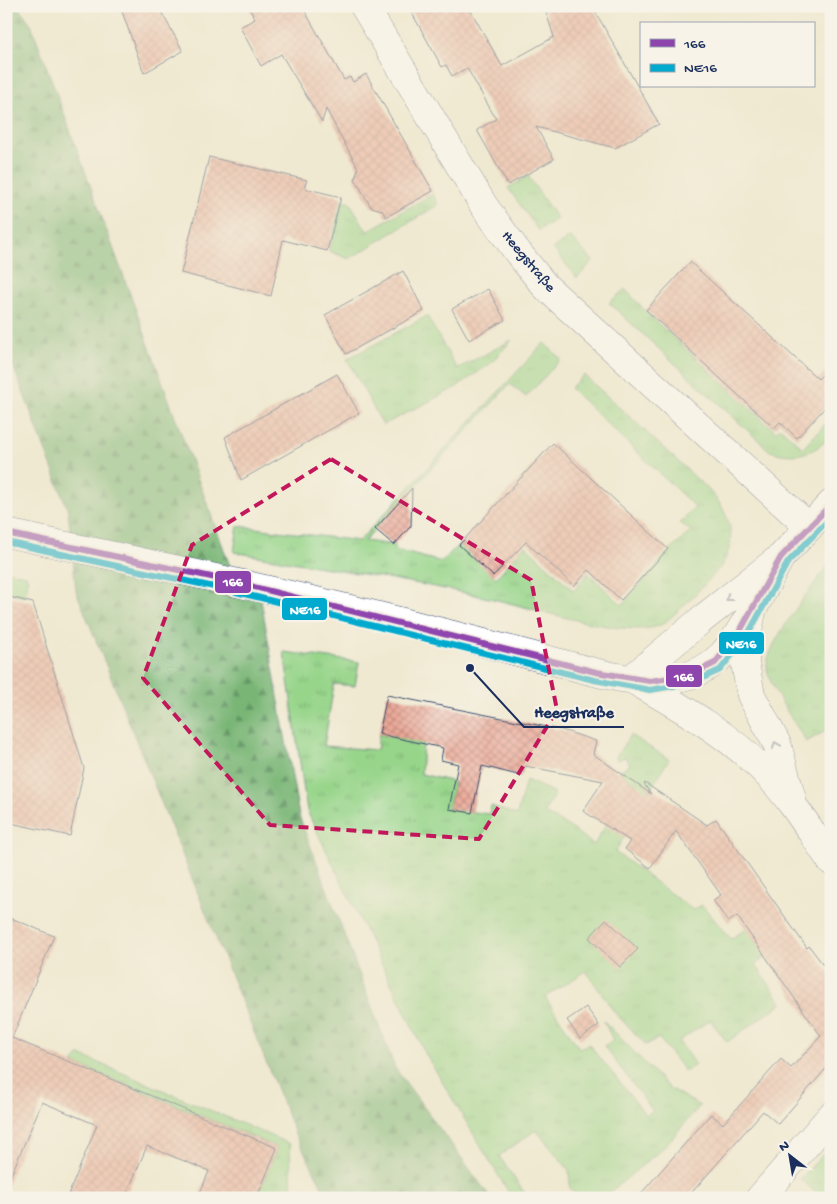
<svg xmlns="http://www.w3.org/2000/svg" width="837" height="1204" font-family="'Gochi Hand',sans-serif">
  <defs>
    <pattern id="grass-tufts" width="24" height="20" patternUnits="userSpaceOnUse" patternTransform="scale(1.25)"><rect width="24" height="20" fill="#97d58a"/><path d="M3 7l-1-3M5 7V3M7 7l1-3M15 17l-1-3M17 17v-4M19 17l1-3" fill="none" stroke="#82b77a"/></pattern>
    <pattern id="forest-firs" width="22" height="20" patternUnits="userSpaceOnUse" patternTransform="scale(1.25)"><rect width="22" height="20" fill="#79b676"/><path d="M5 1l3.5 6h-7zM16 11l3.5 6h-7z" fill="#629464"/></pattern>
    <pattern id="building-cross-hatch" width="8" height="8" patternUnits="userSpaceOnUse" patternTransform="scale(1.25)"><rect width="8" height="8" fill="#eba897"/><path d="M0 0l8 8M0 8l8-8" fill="none" stroke="#be897e"/></pattern>
  </defs>
  <rect width="100%" height="100%" fill="#f7f3e8"/>
  <filter id="ink" filterUnits="userSpaceOnUse"><feTurbulence type="fractalNoise" baseFrequency=".02" numOctaves="2"/><feDisplacementMap in="SourceGraphic" scale="10" xChannelSelector="R" yChannelSelector="G"/><feConvolveMatrix kernelMatrix="1 2 1 2 8 2 1 2 1" color-interpolation-filters="sRGB"/></filter>
  <filter id="wash" filterUnits="userSpaceOnUse"><feTurbulence type="fractalNoise" baseFrequency=".0096" numOctaves="4" result="noise"/><feDisplacementMap in="SourceGraphic" scale="20" xChannelSelector="R" yChannelSelector="G"/><feGaussianBlur stdDeviation="1.12" result="paint"/><feColorMatrix in="noise" values="0 0 0 0 0 0 0 0 0 0 0 0 0 0 0 0 0 1.4 0 .05"/><feComposite in="paint" operator="in"/></filter>
  <g filter="url(#wash)">
    <rect width="100%" height="100%" fill="#f0e9d1"/>
    <!-- grass -->
    <path fill="url(#grass-tufts)" stroke="#598274" d="M528,176L557,219L538,230L508,188Z
      M433,194L438,205L349,259L329,251L342,200L350,203L367,231Z
      M570,237L593,261L577,278L553,248Z
      M625,289L648,314L776,432L780,427L803,448L831,418V436C813,455 794,459 770,451L609,303Z
      M427,316L457,369L512,340L490,364L455,388L383,425L347,359Z
      M544,343L561,359L526,397L510,384L364,541L395,545V550L442,562L459,544L496,578L525,545L574,591L588,573L622,605L666,554L691,531L680,523L695,507L570,388L584,375L710,491C730,514 739,539 721,566C714,576 668,623 659,626C622,639 525,605 484,597C402,579 317,567 234,552L238,526L359,541Z
      M831,561V728L806,742C796,724 769,687 767,668C764,646 817,581 831,561Z
      M6,571L26,575L28,582L25,596L6,592Z
      M284,652L359,662L355,686L334,684L324,746L377,750L379,734L423,743L421,774L454,782L449,809L489,814L491,806L517,815L526,780L555,793L544,813L571,828L594,845L612,814L630,828L615,852L693,910L702,905L731,939L763,917L769,928L753,939L766,957L755,964L782,1003L727,1042L710,1020L679,1041L695,1065L685,1072L659,1038L646,1045L615,1013L586,971L545,997L579,1048L589,1044L646,1115L653,1111L604,1046L613,1040L603,1020L669,1088L700,1106L663,1148L603,1198H579L570,1188L569,1170L536,1130L499,1156L528,1198H512L426,1055L307,811Z
      M630,735L669,759L648,793L622,774L620,770L630,765L626,757L617,760L616,757Z
      M80,1055L290,1144L292,1198H257L277,1147L73,1063Z
      M831,1146V1198H822L800,1179Z"/>
    <!-- forest -->
    <path fill="url(#forest-firs)" stroke="#4a726a" d="M6,6H18L31,24L234,577L260,594L299,816L395,1068L491,1198H328L295,1134L76,591L68,510L6,347Z"/>
    <g id="blocks">
      <!-- building -->
      <path fill="url(#building-cross-hatch)" d="M120,6H158L183,51L144,73Z
        M248,6H302L344,80L350,77L353,82L366,74L433,191L386,217L382,210L371,207L355,179L358,168L326,109L322,122L281,54L261,66L240,27L255,19Z
        M408,6H468L502,66L554,37L544,6H592L659,124L615,148L536,127L554,159L508,185L477,130L496,119L467,68L452,76L446,65L442,67Z
        M209,157L307,180L304,188L341,197L327,251L283,240L271,296L181,273Z
        M690,262L818,379L831,366V401L797,438L780,422L774,428L646,310Z
        M403,271L424,311L346,354L325,315Z
        M488,289L505,320L469,340L452,309Z
        M337,374L359,413L241,480L225,437Z
        M553,443L668,549L621,600L589,570L574,586L526,542L493,576L459,545Z
        M412,488L411,526L394,545L375,529Z
        M6,596L33,603L84,768L70,836L6,822Z
        M387,695L562,730L596,741L593,754L651,794L644,784L645,783L707,825L716,819L807,948L809,946L831,975V1063L778,1124L763,1111L687,1198H637L711,1114L723,1124L781,1059L791,1068L821,1036L737,916L728,922L713,900L721,895L676,831L650,868L625,849L630,841L583,811L603,781L525,766L522,776L482,766L472,813L449,809L458,764L441,760L443,748L379,734Z
        M6,916L54,936L12,1038L277,1148L257,1198H198L209,1171L147,1146L125,1198H67L97,1125L42,1102L6,1187Z
        M606,919L638,949L620,967L589,938Z
        M586,1007L599,1025L580,1039L567,1020Z"/>
    </g>
  </g>
  <g filter="url(#ink)">
    <use href="#blocks" fill-opacity="0" stroke="#3b4b6f" stroke-width="1"/>
    <g fill="none" stroke-linecap="round" stroke-linejoin="round">
      <!-- minor casing -->
      <g stroke="#3b4b6f" stroke-width="29">
        <path id="minor" d="M364,6L484,206L519,254L545,286L809,527
          M760,1198L831,1116"/>
      </g>
      <!-- tertiary casing -->
      <g stroke="#3b4b6f" stroke-width="29">
        <path id="tertiary" d="M6,533C141,562 277,590 411,624C458,636 506,649 553,661C592,671 635,686 675,679C717,671 732,646 752,611
          M781,557L752,611L746,641L745,663L751,695L777,744L792,799
          M631,679L701,620L781,557L831,504
          M635,681C682,708 730,735 768,775C792,800 811,832 831,861"/>
      </g>
      <!-- minor -->
      <use href="#minor" stroke="#fff" stroke-width="28"/>
      <!-- tertiary -->
      <use href="#tertiary" stroke="#fff" stroke-width="28"/>
      <!-- bus-1 casing -->
      <g stroke="#f7f3e8" stroke-width="10">
        <path id="bus-1" d="M6,533L230,581L596,672L650,681L690,675L715,663L740,631L781,557L831,504"/>
      </g>
      <!-- bus-2 casing -->
      <g stroke="#f7f3e8" stroke-width="10">
        <path id="bus-2" d="M6,542L228,590L594,680L650,690L692,683L720,670L747,636L788,562L831,517"/>
      </g>
      <!-- bus-1 -->
      <use href="#bus-1" stroke="#8e44ad" stroke-width="6"/>
      <!-- bus-2 -->
      <use href="#bus-2" stroke="#00a9ce" stroke-width="6"/>
    </g>
    <!-- one-way arrows -->
    <defs><path id="oneway-chevron" d="M-2-3.5L2.5 0L-2 3.5" fill="none" stroke-width="1.6" stroke-linecap="round" stroke-linejoin="round" transform="scale(1.25)"/></defs>
    <g stroke="#8d97ae">
      <use href="#oneway-chevron" transform="translate(729 598) rotate(142)"/>
      <use href="#oneway-chevron" transform="translate(776 745) rotate(-112)"/>
    </g>
  </g>
  <!-- marked area -->
  <path d="M0 0H837V1204H0ZM331,459L531,580L557,710L479,839L270,825L143,678L192,545Z" fill="#f0e9d1" fill-opacity=".55" fill-rule="evenodd"/>
  <path fill="none" stroke="#c2185b" stroke-width="4" stroke-dasharray="10 6" stroke-linejoin="round" d="M331,459L531,580L557,710L479,839L270,825L143,678L192,545Z"/>
  <g text-anchor="middle" dominant-baseline="central" stroke-width="4" stroke-linejoin="round" paint-order="stroke">
    <!-- street labels -->
    <g font-size="15" fill="#1b2f5e" stroke="#f7f3e8">
      <text transform="translate(528 262) rotate(50)">Heegstraße</text>
    </g>
  </g>
  <!-- callouts -->
  <path fill="none" stroke="#1b2f5e" stroke-width="2" d="M470 668L524 727H624"/>
  <circle fill="#1b2f5e" stroke="#f7f3e8" stroke-width="2" cx="470" cy="668" r="5"/>
  <g font-size="16" text-anchor="middle" font-weight="bold" fill="#1b2f5e" stroke="#f7f3e8" stroke-width="4" stroke-linejoin="round" paint-order="stroke">
    <text x="574" y="717">Heegstraße</text>
  </g>
  <g stroke="#f7f3e8" stroke-width="2">
    <rect x="214" y="570" width="38" height="24" rx="5" fill="#8e44ad"/>
    <rect x="281" y="597" width="47" height="24" rx="5" fill="#00a9ce"/>
    <rect x="718" y="631" width="47" height="24" rx="5" fill="#00a9ce"/>
    <rect x="665" y="664" width="38" height="24" rx="5" fill="#8e44ad"/>
  </g>
  <g font-size="14" text-anchor="middle" font-weight="bold" fill="#fff">
    <text x="233" y="586">166</text>
    <text x="305" y="614">NE16</text>
    <text x="741" y="648">NE16</text>
    <text x="684" y="681">166</text>
  </g>
  <!-- margin -->
  <rect width="837" height="1204" fill="none" stroke="#f7f3e8" stroke-width="25"/>
  <!-- legend -->
  <rect x="640" y="22" width="175" height="65" fill="#f7f3e8" stroke="#9fa5b1"/>
  <rect x="650" y="39" width="25" height="8" fill="#8e44ad" stroke="#9fa5b1"/>
  <text x="684" y="48" font-size="15" fill="#1b2f5e">166</text>
  <rect x="650" y="64" width="25" height="8" fill="#00a9ce" stroke="#9fa5b1"/>
  <text x="684" y="72" font-size="15" fill="#1b2f5e">NE16</text>
  <!-- north arrow -->
  <g transform="translate(790 1156) rotate(329)" stroke="#f7f3e8" stroke-width="4" paint-order="stroke">
  <path d="M0-4L9 19L0 12L-9 19Z" fill="#1b2f5e"/>
  <text y="-8" font-size="14" font-weight="bold" text-anchor="middle" fill="#1b2f5e">N</text>
  </g>
</svg>
